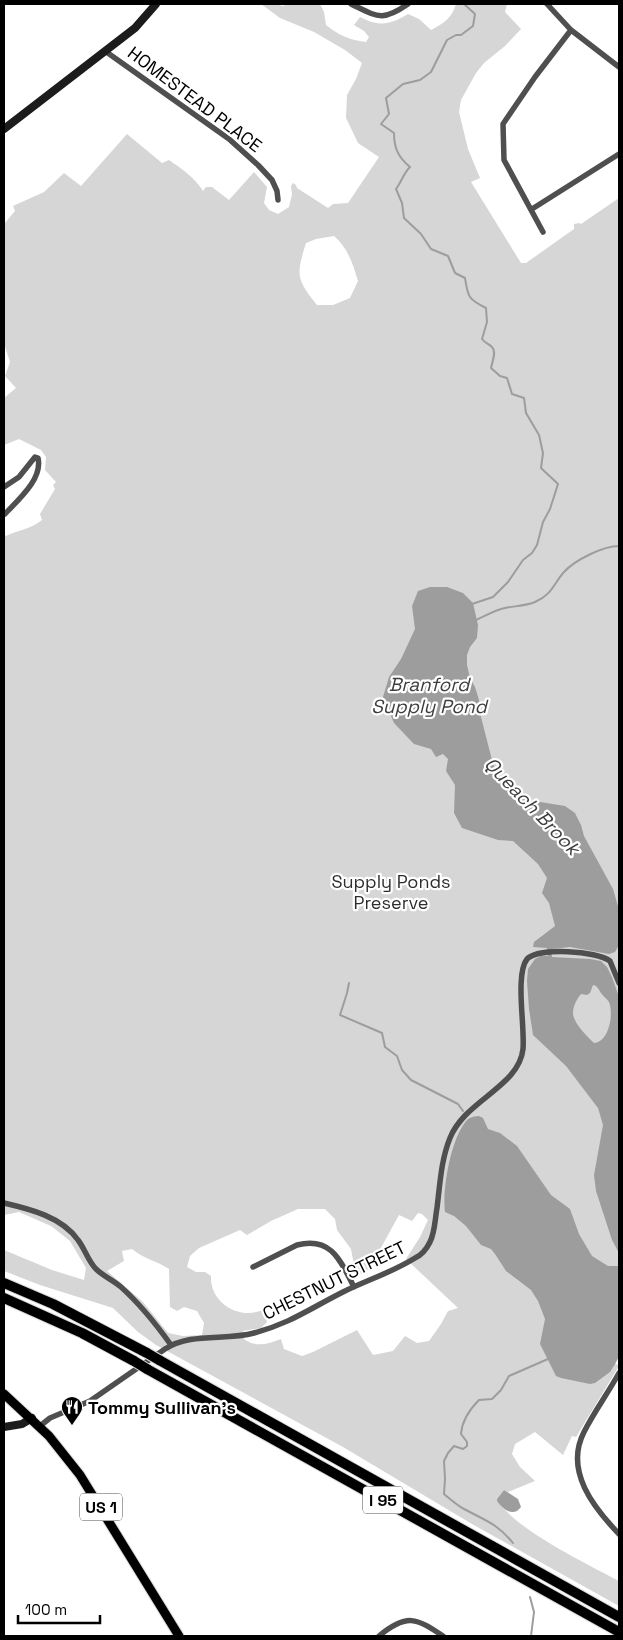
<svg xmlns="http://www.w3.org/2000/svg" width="623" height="1640" font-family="'Space Grotesk',sans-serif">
  <rect width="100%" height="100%" fill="#fff"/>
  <!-- green -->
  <path fill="#d6d6d6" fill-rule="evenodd" d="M261,4H277L282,6L290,4H320L324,12L326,25C338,35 350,40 366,42L369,37L364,31L354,25L360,17C379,27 390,25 408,14L419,19L431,30C444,23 452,18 456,4H507L505,12L521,29L505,46L484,63L476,73L461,100L459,112L468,149L480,178L471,182L521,263H526L574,229V224L579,223L581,224L619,198V1358L615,1363L619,1366L613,1376L576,1437L572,1436L563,1455L535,1432L515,1444L512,1454L520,1467L535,1481L508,1492L504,1490L497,1499C512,1528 589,1565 619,1581V1606L472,1524L343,1447L156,1345L138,1332L113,1308L40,1285L4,1271V1250L52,1270L84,1280L86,1268L70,1241L51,1226L19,1212L4,1215V534L6,536C18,530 31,529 42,520L40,514L55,489L53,485L56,482L45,470L46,457L41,450L19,439L4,445V398L16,388L5,376L10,362L4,343V224L15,211L13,206L44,192L64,173L81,186L127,134L162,163L169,160C182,169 195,178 203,191L206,187H212L229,200L254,172L267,187L264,203L269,210L278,214L289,207L292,194L291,186L293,183L296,185L297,188L328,208L333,204L348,203L379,157L358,143L346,118L347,95L356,79L362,63L345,50L314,32L280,18ZM334,236C348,248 353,264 358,281L350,298L333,305H317C296,279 296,275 306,243L316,239ZM298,1209H325L335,1219L337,1230L351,1249L354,1265L361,1274L370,1268L399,1215L412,1221L418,1213L422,1214L428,1220L420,1237L406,1259L458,1308L448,1311L441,1324L429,1341L417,1343L405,1336L393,1351L373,1355L357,1330L313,1352L302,1356L284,1349L281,1339C268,1344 256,1348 244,1339L243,1331L261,1328L267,1322L264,1310C259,1311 254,1313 249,1313C228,1313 210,1297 211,1276L205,1272H196L187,1267L190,1256L199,1248L240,1230L247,1235L271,1221ZM132,1249C142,1258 157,1261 169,1269L170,1307L177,1311L184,1307L197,1311L204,1323L202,1335L183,1336L168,1333L143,1302L107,1271L124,1261L122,1251Z"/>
  <!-- water -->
  <path fill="#9d9d9d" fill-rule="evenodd" d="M430,587H447L463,593L473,603L478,625L477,638L470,647L467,655V665L470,678L475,687L479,700L481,717L493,764L502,780L528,800L565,806L575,813L581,825L584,836L613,889L619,910V945L615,952L609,954L570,947L552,949V957L590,959L601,961L607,967L612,977L619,997V1253L612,1240L596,1191L594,1175L603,1125L598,1108L566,1066L533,1035L529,1009L527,981L528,969L535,959L541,956H548L547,948L533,947L534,942L555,926L549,903L542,893L547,878L538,864L513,841L498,840L462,828L454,813L455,785L446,771L448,759L443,754L436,757L431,749L414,744L394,723L383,697L389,677L401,659L415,629L412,606L418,591ZM593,985C598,986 598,989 601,993C603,996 607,999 609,1002C614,1014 609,1042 594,1043C587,1036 573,1023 573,1013C573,1006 577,999 581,994L587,995L590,993Z
    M479,1116L483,1118L488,1129L500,1133L517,1146L551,1195L570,1209L579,1234L592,1256L608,1266H619V1356L615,1364L610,1372L595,1383L590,1384L561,1378L556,1376L540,1344L545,1319L538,1301L531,1290L506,1271L495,1254L491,1249L481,1245L466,1226L454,1216L445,1212C442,1189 451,1136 468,1119C471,1117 475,1116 479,1116Z
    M504,1490L518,1499L521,1507C513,1518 503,1509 497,1501V1499Z"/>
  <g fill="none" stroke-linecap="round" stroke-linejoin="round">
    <!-- stream -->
    <path stroke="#9d9d9d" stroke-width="2" d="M464,4L475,14L473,26L461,35H456L447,40L431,72L420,80L403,84L386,98L389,114L381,124L394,133C394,148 398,157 410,167C403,174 402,181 396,189L402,203L404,218L421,234L431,249L448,256L455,273L465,278C468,297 468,299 486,308L487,322L482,339C485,343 489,344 492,347C497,352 492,362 491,368L500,376L507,378L512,394L524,398L526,413L539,435L543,453L541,468L558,484L550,509L543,522L537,545L532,553L523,560L508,582L493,597L472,604
      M476,620C485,616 495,610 505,608C514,606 526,606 535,602C552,595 554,583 564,572C575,560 603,546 619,546
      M349,983L347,993L340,1015L382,1033L385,1047L397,1056L402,1070L411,1080L458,1104L463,1111
      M513,1543C497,1523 484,1520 464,1509C457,1505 450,1499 444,1494L445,1479L444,1461L448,1453L454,1446L463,1449L467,1446V1442L461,1434C462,1420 469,1410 479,1400L492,1399L501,1390L509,1376L548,1359
      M530,1597L534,1612L531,1636"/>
    <!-- primary casing -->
    <g stroke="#dbdbdb" stroke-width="11">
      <path id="primary" d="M4,1394L49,1436L80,1475L179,1636"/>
    </g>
    <!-- highway casing -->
    <g stroke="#dbdbdb" stroke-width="12">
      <path id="highway" d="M4,1283L53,1304L147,1353
        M4,1298L82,1333L134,1361
        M159,1360L619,1617
        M147,1369L619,1632"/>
    </g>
    <!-- street -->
    <path stroke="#4f4f4f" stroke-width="5.5" d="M351,4C378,17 382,22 408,4
      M547,4L571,30L619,67
      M105,51L229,139L258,165L272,180L277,191L278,200
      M532,209L619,154
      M543,232L504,160L503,124L535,77L571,30
      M4,487L19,477L35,457L38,458C43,479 18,500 5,514
      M4,1203C30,1209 62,1217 78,1240C85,1249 88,1261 96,1269C103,1276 113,1280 121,1287C140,1304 156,1324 171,1345
      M253,1267L297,1245C332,1236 341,1262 354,1287
      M619,1373C608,1393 594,1412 584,1432C564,1471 594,1508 619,1534
      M40,1426L50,1418L90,1401L165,1349C191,1332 225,1341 254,1333C289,1324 311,1308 343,1292C367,1280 393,1272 415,1258C422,1255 427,1248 430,1242C435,1232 435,1219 437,1208C440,1184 441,1160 450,1138C465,1100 519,1087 523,1049C525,1026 515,975 527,959C539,947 597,951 610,961L619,983
      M379,1636C407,1613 416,1618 443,1636"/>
    <!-- secondary -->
    <path stroke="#1c1c1c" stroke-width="8" d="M4,129L135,28L156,4
      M4,1427L22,1424L32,1418"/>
    <!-- primary -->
    <use href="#primary" stroke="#000" stroke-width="9"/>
    <!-- highway -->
    <use href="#highway" stroke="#000" stroke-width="10"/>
    <!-- highway-bridge casing -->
    <g stroke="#dbdbdb" stroke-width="12" stroke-linecap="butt">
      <path id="highway-bridge" d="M147,1353L159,1360
        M134,1361L147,1369"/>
    </g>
    <!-- highway-bridge -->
    <use href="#highway-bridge" stroke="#000" stroke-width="10"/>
  </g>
  <!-- icons -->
  <defs>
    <g id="restaurant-pin" transform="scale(1.125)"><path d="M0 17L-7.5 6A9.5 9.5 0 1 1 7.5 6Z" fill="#000" stroke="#fff"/><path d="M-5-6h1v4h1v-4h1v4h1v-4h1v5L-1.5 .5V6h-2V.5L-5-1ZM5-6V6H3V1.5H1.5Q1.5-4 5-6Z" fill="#fff"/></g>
  </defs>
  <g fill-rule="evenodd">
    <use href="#restaurant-pin" x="72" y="1407"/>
  </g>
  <g text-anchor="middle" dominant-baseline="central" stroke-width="4.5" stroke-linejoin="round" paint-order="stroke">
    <!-- shield labels -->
    <g fill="#fff" stroke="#4c4c4c" stroke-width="1">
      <rect x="363" y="1486.5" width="40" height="27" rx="4"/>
      <rect x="80" y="1493.5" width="42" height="27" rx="4"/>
    </g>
    <g font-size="16" font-weight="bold" fill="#000">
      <text x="383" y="1500">I 95</text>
      <text x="101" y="1507">US 1</text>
    </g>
    <!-- street labels -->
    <g font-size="18" fill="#000" stroke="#fff">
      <text transform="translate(195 99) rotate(37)">HOMESTEAD PLACE</text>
      <text transform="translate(334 1280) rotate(-26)">CHESTNUT STREET</text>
    </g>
    <!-- park labels -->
    <g font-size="18" fill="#2d2d2d" stroke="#fff">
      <text x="391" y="881">Supply Ponds<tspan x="391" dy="21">Preserve</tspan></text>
    </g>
    <!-- poi labels -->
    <g font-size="18" font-weight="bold" fill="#000" stroke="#fff" text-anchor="start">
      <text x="88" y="1407">Tommy Sullivan's</text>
    </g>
    <!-- water labels -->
    <g font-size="19" font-style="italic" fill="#3e3e3e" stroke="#fff">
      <text x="429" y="684">Branford<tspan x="429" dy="22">Supply Pond</tspan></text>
      <text transform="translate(532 806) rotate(46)">Queach Brook</text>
    </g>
  </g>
  <!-- border -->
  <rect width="623" height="1640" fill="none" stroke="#000000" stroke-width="10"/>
  <!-- scale -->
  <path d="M18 1615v8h82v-8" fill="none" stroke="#000000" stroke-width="2.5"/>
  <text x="25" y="1615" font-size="15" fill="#000000" stroke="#ffffff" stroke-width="4" paint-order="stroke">100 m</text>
</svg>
